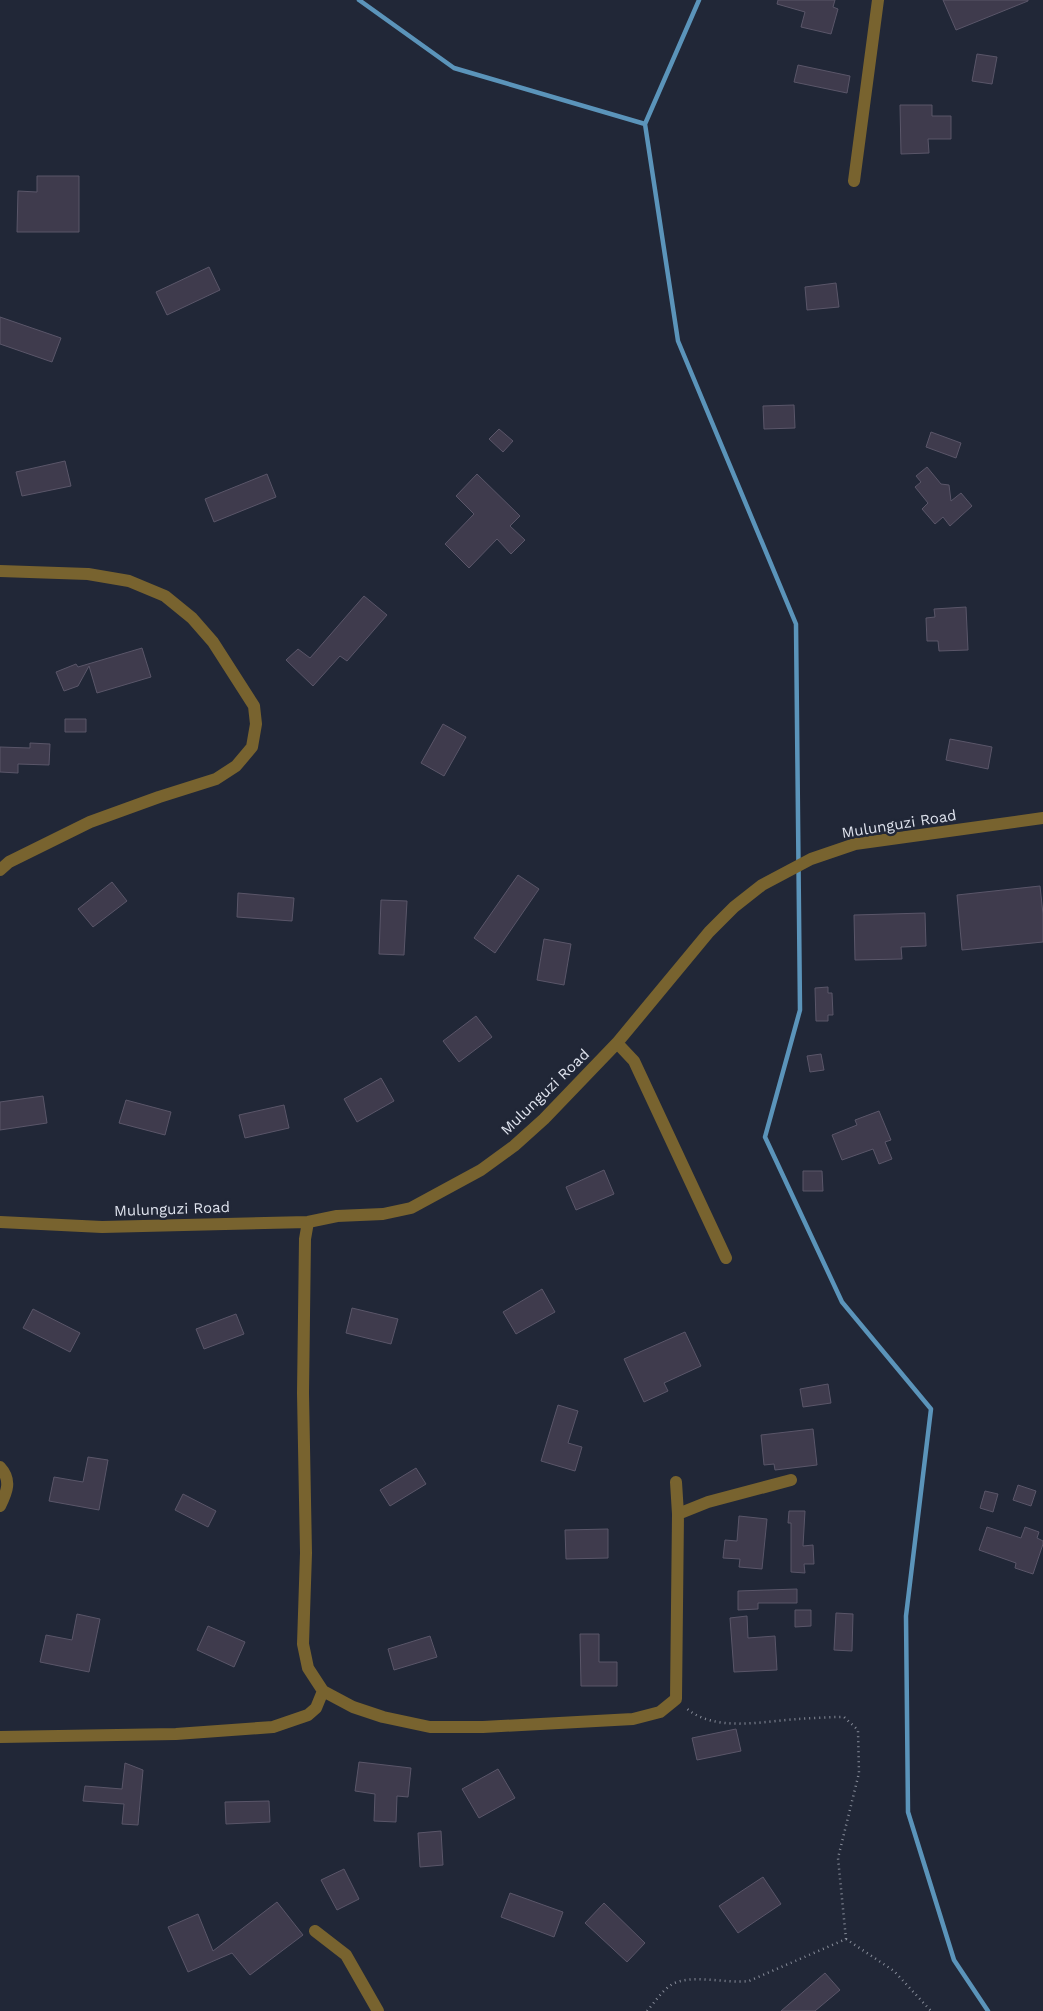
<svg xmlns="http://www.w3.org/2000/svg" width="1043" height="2011" font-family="'Work Sans',sans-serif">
  <rect width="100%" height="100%" fill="#212737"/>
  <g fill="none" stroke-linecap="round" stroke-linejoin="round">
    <!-- stream -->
    <path stroke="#5b94ba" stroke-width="4.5" d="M359,0L454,68L645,124
      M699,0L645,124L678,341L796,624L800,1010L765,1137L842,1302L931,1409L906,1616L908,1812L954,1960L988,2011"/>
  </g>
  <!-- building -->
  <path fill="#3f3b4d" stroke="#5a5669" d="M778,0H835L833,7L838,9L831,34L801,27L805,12L777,4Z
    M943,0H1028V1L956,30Z
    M977,54L997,57L992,84L972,81Z
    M798,65L850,76L847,93L794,82Z
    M900,105H932V116H951V139H928L929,153L901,154Z
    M37,176H79V232H17L18,191L37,192Z
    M209,267L220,290L167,315L156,292Z
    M836,283L839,307L807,310L805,287Z
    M0,317L61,338L52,362L0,344Z
    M794,405L795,428L764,429L763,406Z
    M499,429L513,441L503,452L489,439Z
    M931,432L961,443L956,458L926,447Z
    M65,461L71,486L22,496L16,472Z
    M927,467L941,484L949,485L951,501L961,493L972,506L950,526L943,517L935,524L922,509L928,503L915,487L921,482L916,476Z
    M267,474L276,497L214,522L205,499Z
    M477,474L520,516L510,526L525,540L511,554L497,539L469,568L445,544L474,514L456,496Z
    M364,596L387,615L347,661L340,656L313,686L286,660L298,649L310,658Z
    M966,607L968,650L939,651L938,641H927L926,618L935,617L934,609Z
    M142,648L151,677L97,693L89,666L78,686L64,691L56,672L76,664L78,667Z
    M65,719H86V732H65Z
    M443,724L466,737L444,776L421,763Z
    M950,739L992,747L988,769L946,760Z
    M30,743L50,744L49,765L18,764V773L0,772V747L30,748Z
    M518,875L539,889L495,953L474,938Z
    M112,882L127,901L93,927L78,909Z
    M1040,886L1043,914V942L962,950L957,895Z
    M238,893L294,898L292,921L237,917Z
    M381,900L407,901L404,955L379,954Z
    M925,913L926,946L901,947L902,959L855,960L854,915Z
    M544,939L571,944L564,985L537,980Z
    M828,987V993H832L833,1015H828V1021H816L815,988Z
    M476,1016L492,1037L459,1062L443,1041Z
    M821,1054L824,1070L810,1072L807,1056Z
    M381,1078L394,1101L357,1122L344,1099Z
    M43,1096L47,1123L0,1130V1102Z
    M126,1100L171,1112L165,1135L119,1123Z
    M284,1105L289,1128L245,1138L239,1115Z
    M879,1111L891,1140L885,1142L892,1159L879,1164L873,1149L842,1160L832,1135L857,1125L855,1120Z
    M604,1170L614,1194L576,1210L566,1187Z
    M803,1171H822L823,1191H803Z
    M542,1289L555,1312L516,1334L503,1312Z
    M352,1308L398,1319L391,1344L346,1333Z
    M33,1309L80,1333L70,1352L23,1328Z
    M236,1314L244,1334L204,1349L196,1329Z
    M685,1332L701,1366L664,1383L668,1391L644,1402L624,1359Z
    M828,1384L831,1403L803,1407L800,1389Z
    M558,1405L578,1411L568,1443L582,1447L575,1471L541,1461Z
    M813,1429L817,1465L775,1470L774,1464L764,1465L761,1435Z
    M88,1457L108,1460L99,1510L49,1501L54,1477L83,1482Z
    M416,1468L426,1484L390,1506L380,1490Z
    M1018,1485L1036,1491L1031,1506L1013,1500Z
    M985,1491L998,1494L993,1512L980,1508Z
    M183,1494L216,1511L208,1527L175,1510Z
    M789,1511H805L803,1546L813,1545L814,1564H804L805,1573L791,1572V1523H788Z
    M739,1516L767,1519L762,1569L739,1567L740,1559L723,1558L725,1540L737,1541Z
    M987,1527L1021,1538L1025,1527L1039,1532L1037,1538L1043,1541V1544L1033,1574L1015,1568L1016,1563L979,1550Z
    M608,1529V1558L566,1559L565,1530Z
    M797,1589V1603H758V1609L738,1610V1591Z
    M795,1610H811V1626L795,1627Z
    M836,1613L853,1614L852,1651L834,1650Z
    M77,1614L100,1619L89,1672L40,1662L46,1635L72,1640Z
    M747,1616L748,1638L775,1636L777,1670L734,1672L730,1618Z
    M208,1626L245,1642L234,1667L197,1650Z
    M580,1634H599V1662H617V1686H581Z
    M430,1636L437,1657L394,1670L388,1649Z
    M736,1729L741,1751L697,1760L692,1738Z
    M359,1762L411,1768L408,1797L397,1796L396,1822L374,1821L375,1794L355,1791Z
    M125,1763L143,1770L138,1825L122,1824L124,1804L83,1801L85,1786L122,1789Z
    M498,1769L515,1798L479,1818L462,1789Z
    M269,1801L270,1822L226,1824L225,1802Z
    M441,1831L443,1865L420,1867L418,1833Z
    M344,1869L359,1899L337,1910L321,1880Z
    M763,1877L781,1904L738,1933L719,1906Z
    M510,1893L563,1912L554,1937L501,1917Z
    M277,1902L303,1935L250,1975L232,1953L188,1972L168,1927L198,1914L213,1951Z
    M604,1903L645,1943L627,1962L585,1923Z
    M825,1973L840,1990L815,2011H781Z"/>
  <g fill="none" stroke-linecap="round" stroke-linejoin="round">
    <!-- path -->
    <path stroke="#888d9a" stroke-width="2.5" stroke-dasharray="1 4" stroke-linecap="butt" d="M846,1939L894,1971L931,2011
      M647,2011C654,2003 662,1991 671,1985C690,1973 725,1984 749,1981L846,1939L838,1858L859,1773L858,1730L844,1717C829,1717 813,1718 798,1719C764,1721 715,1733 686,1708"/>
    <!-- street -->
    <path stroke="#78632f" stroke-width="12" d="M854,181L878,0
      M0,571L88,574L129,581L165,596L192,618L213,642L254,706L256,724L252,747L236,766L216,779L159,797L90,822L9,862L0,870
      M617,1043L634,1061L726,1258
      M0,1222L102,1227L308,1222L337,1216L383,1214L411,1208L481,1170L514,1146L544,1119L617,1043L709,932L734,907L762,885L811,859L855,844L1043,818
      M308,1222L305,1239L303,1393L306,1553L303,1644L308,1668L323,1691L353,1707L383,1717L430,1727H483L633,1719L660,1712L676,1699L678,1514L676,1482
      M0,1467C12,1480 7,1492 0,1506
      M678,1514L708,1502L791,1480
      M0,1737L176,1734L273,1727L308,1715L316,1708L323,1691
      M315,1931L346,1955L378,2011"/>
  </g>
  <g text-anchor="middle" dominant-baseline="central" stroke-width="5" stroke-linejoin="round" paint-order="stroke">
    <!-- street labels -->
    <g font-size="15" fill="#dfe3ee" stroke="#212737">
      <text transform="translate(899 824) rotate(-9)">Mulunguzi Road</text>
      <text transform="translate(545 1092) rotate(-44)">Mulunguzi Road</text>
      <text transform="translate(172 1209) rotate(-2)">Mulunguzi Road</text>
    </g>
  </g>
</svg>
